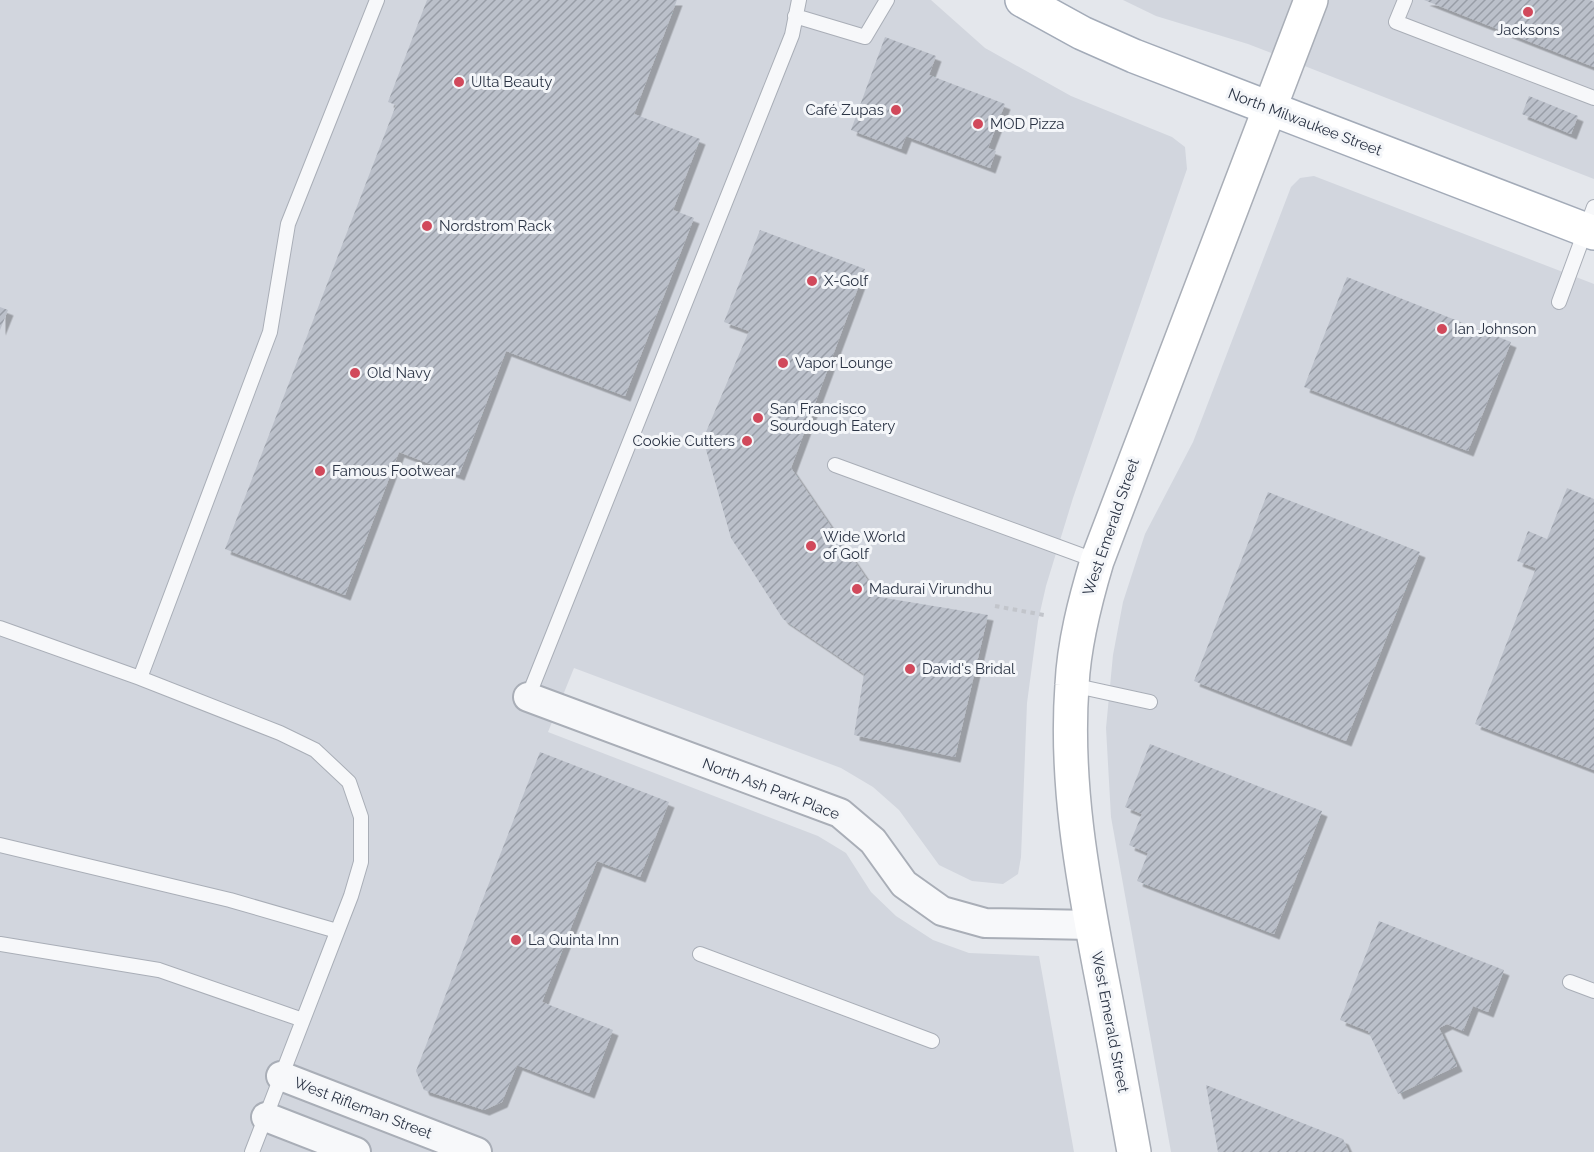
<svg xmlns="http://www.w3.org/2000/svg" width="1594" height="1152" font-family="Raleway,sans-serif">
  <defs>
    <pattern id="building-hatch" width="6" height="6" patternUnits="userSpaceOnUse" patternTransform="scale(1.5)"><rect width="6" height="6" fill="#bbc0ca"/><path d="M-1 1l2-2M0 6l6-6M5 7l2-2" fill="none" stroke="#989da6"/></pattern>
    <filter id="shadow"><feDropShadow dx="5.5" dy="5.5" stdDeviation="0" flood-color="#0004"/></filter>
  </defs>
  <rect width="100%" height="100%" fill="#e4e7ec"/>
  <!-- built -->
  <path fill="#d2d6de" d="M0,0H931L985,48L1071,96L1172,137L1185,147L1187,169L1073,498L1046,586L1038,621L1027,703L1021,857L1018,874L1003,884L972,881L939,865L899,810L873,787L841,768L574,668L548,732L818,836L846,853L871,892L896,916L933,940L969,953L1039,956L1074,1152H0Z
    M1123,0H1594V179L1248,44L1156,16Z
    M1314,176L1594,284V1152H1171L1111,817L1106,728L1113,655L1123,602L1145,534L1193,442L1291,187L1300,178Z"/>
  <!-- building -->
  <path fill="url(#building-hatch)" filter="url(#shadow)" d="M427,0H677L634,114L700,139L673,210L694,218L625,396L506,351L459,475L399,452L345,595L225,549L396,105L388,102Z
    M1424,0H1590L1594,2V67Z
    M885,37L936,56L929,75L1005,104L988,148L996,151L990,168L906,136L901,149L851,130Z
    M1529,96L1578,116L1571,134L1522,114Z
    M760,230L865,269L791,468L879,597L988,615L955,757L854,735L864,674L783,619L731,538L703,439L749,331L724,322Z
    M1347,277L1511,342L1468,451L1304,387Z
    M0,307L8,310L0,330Z
    M1567,488L1594,499V770L1475,724L1536,568L1517,561L1528,531L1547,539Z
    M1268,492L1420,552L1346,741L1194,681Z
    M1150,744L1322,811L1274,934L1137,881L1148,853L1129,845L1142,814L1125,807Z
    M540,752L669,802L640,877L597,861L542,1002L613,1030L589,1093L517,1065L502,1102L484,1110L424,1090L416,1071Z
    M1379,921L1504,970L1488,1012L1473,1006L1463,1031L1447,1024L1439,1028L1457,1066L1398,1094L1368,1031L1340,1020Z
    M1206,1085L1343,1139L1349,1152H1218Z"/>
  <g fill="none" stroke-linecap="round" stroke-linejoin="round">
    <!-- lane casing -->
    <g stroke="#a9aeb7" stroke-width="16">
      <path id="lane" d="M1405,0L1396,22L1594,98
        M795,16L865,37L887,0
        M1559,302L1594,207
        M835,465L1097,561
        M0,628L140,678L280,733L315,750L349,782L361,817V862L351,896L252,1152
        M140,678L270,332L288,224L377,0
        M1072,685L1150,702
        M528,697L792,35L799,0
        M0,845L230,900L337,931
        M0,944L159,970L303,1020
        M700,954L932,1041
        M1570,982L1594,991"/>
    </g>
    <!-- street casing -->
    <g stroke="#a9aeb7" stroke-width="32">
      <path id="street" d="M528,697L840,813L873,841L904,884L942,911L985,923L1092,925
        M281,1076L477,1152
        M266,1117L356,1152"/>
    </g>
    <!-- secondary casing -->
    <g stroke="#a9aeb7" stroke-width="36">
      <path id="secondary" d="M1134,1152C1123,1091 1112,1030 1100,969C1082,875 1065,781 1072,685C1074,643 1085,601 1097,561L1311,0"/>
    </g>
    <!-- primary casing -->
    <g stroke="#a3abb8" stroke-width="36">
      <path id="primary" d="M1022,0L1082,33L1134,56L1594,233"/>
    </g>
    <!-- path -->
    <path stroke="#c2c5cb" stroke-width="4" stroke-dasharray="4.5 4.5" stroke-linecap="butt" d="M995,606L1044,615"/>
    <!-- lane -->
    <use href="#lane" stroke="#f7f8fa" stroke-width="14"/>
    <!-- street -->
    <use href="#street" stroke="#f7f8fa" stroke-width="28"/>
    <!-- secondary -->
    <use href="#secondary" stroke="#fff" stroke-width="33"/>
    <!-- primary -->
    <use href="#primary" stroke="#fff" stroke-width="33"/>
  </g>
  <!-- markers -->
  <g fill="#d1495b" stroke="#f4f6f9" stroke-width="2">
    <circle cx="1528" cy="12" r="6"/>
    <circle cx="459" cy="82" r="6"/>
    <circle cx="896" cy="110" r="6"/>
    <circle cx="978" cy="124" r="6"/>
    <circle cx="427" cy="226" r="6"/>
    <circle cx="812" cy="281" r="6"/>
    <circle cx="1442" cy="329" r="6"/>
    <circle cx="783" cy="363" r="6"/>
    <circle cx="355" cy="373" r="6"/>
    <circle cx="758" cy="418" r="6"/>
    <circle cx="747" cy="441" r="6"/>
    <circle cx="320" cy="471" r="6"/>
    <circle cx="811" cy="546" r="6"/>
    <circle cx="857" cy="589" r="6"/>
    <circle cx="910" cy="669" r="6"/>
    <circle cx="516" cy="940" r="6"/>
  </g>
  <g text-anchor="middle" dominant-baseline="central" stroke-width="6" stroke-linejoin="round" paint-order="stroke">
    <!-- poi labels -->
    <g font-size="15" fill="#2b3445" stroke="#f4f6f9" text-anchor="start">
      <text x="1528" y="30" text-anchor="middle">Jacksons</text>
      <text x="471" y="82">Ulta Beauty</text>
      <text x="884" y="110" text-anchor="end">Café Zupas</text>
      <text x="990" y="124">MOD Pizza</text>
      <text x="439" y="226">Nordstrom Rack</text>
      <text x="824" y="281">X-Golf</text>
      <text x="1454" y="329">Ian Johnson</text>
      <text x="795" y="363">Vapor Lounge</text>
      <text x="367" y="373">Old Navy</text>
      <text x="770" y="409">San Francisco<tspan x="770" dy="17">Sourdough Eatery</tspan></text>
      <text x="735" y="441" text-anchor="end">Cookie Cutters</text>
      <text x="332" y="471">Famous Footwear</text>
      <text x="823" y="537">Wide World<tspan x="823" dy="17">of Golf</tspan></text>
      <text x="869" y="589">Madurai Virundhu</text>
      <text x="922" y="669">David's Bridal</text>
      <text x="528" y="940">La Quinta Inn</text>
    </g>
    <!-- street labels -->
    <g font-size="15" fill="#2b3445" stroke="#f4f6f9">
      <text transform="translate(1305 122) rotate(21)">North Milwaukee Street</text>
      <text transform="translate(1111 527) rotate(-71)">West Emerald Street</text>
      <text transform="translate(771 789) rotate(21)">North Ash Park Place</text>
      <text transform="translate(1110 1022) rotate(79)">West Emerald Street</text>
      <text transform="translate(363 1108) rotate(21)">West Rifleman Street</text>
    </g>
  </g>
</svg>
